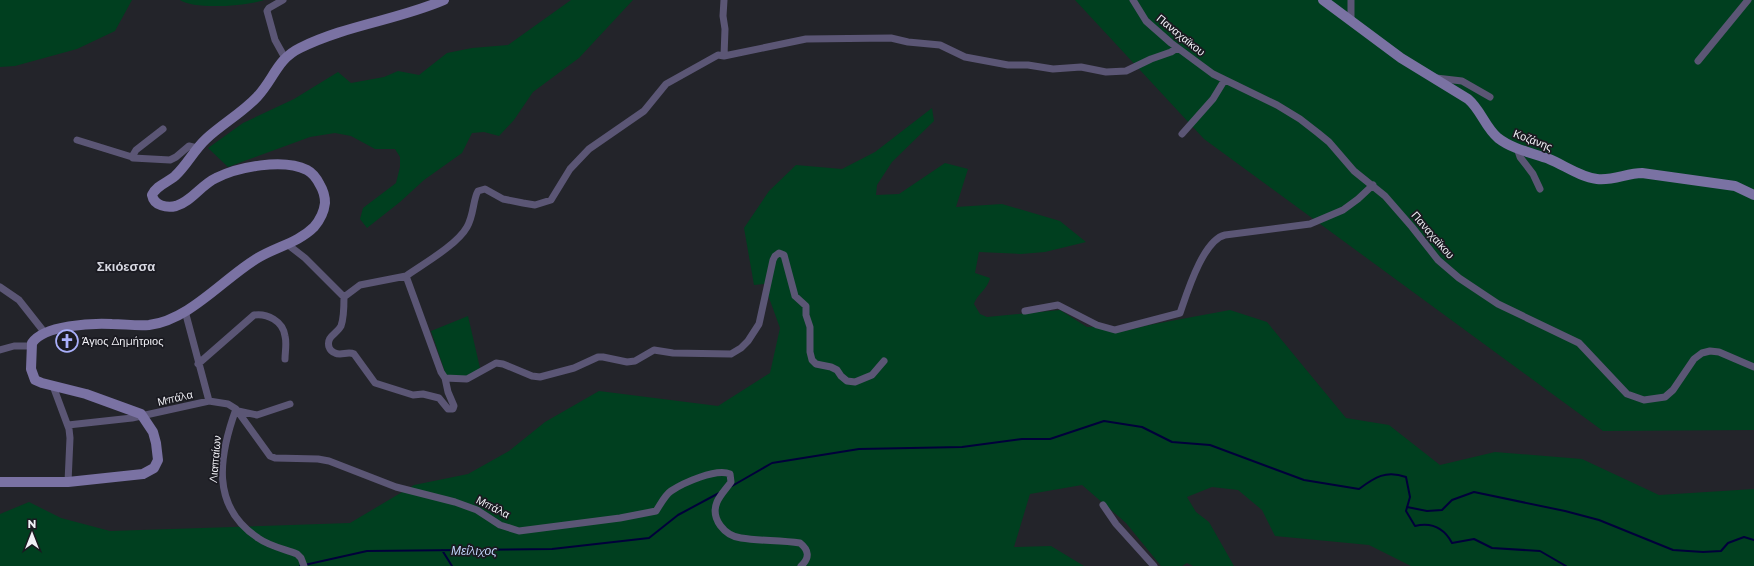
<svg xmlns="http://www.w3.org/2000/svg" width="1754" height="566" font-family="Montserrat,sans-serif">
  <rect width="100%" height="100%" fill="#23242a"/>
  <!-- green -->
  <path fill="#003f1f" d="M0,0H132L115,31L77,49L15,66L0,67Z
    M180,0H264C247,6 194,10 180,0Z
    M571,0H633L579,58L533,92L514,120L499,136L484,132L472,133L462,153L424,180L400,202L367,228L360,219L363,208L396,183L400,167V157L395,149H375L351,136L335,133L310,137L228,167L208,148L243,123L294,99L338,72L351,83L384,77L398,71L419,75L447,53L472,48L508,45Z
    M1075,0H1754V430L1603,431L1204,139Z
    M932,108L934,121L892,162L877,185L876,195L899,194L945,163L968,169L956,207L1002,204L1060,221L1086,242L1045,252L1021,254L979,252L975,273L990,278C988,289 977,294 974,304L980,314L987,317L1060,310L1087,327H1112L1125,331L1149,325L1230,310L1267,322L1346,418L1389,425L1440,465L1495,452L1582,459L1659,495L1754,489V566H1411L1369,545L1275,536L1262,510L1238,490L1212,487L1187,497L1196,512L1209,522L1234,566H1193L1187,563L1182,566H1161L1126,523L1082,485L1030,494L1014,547L1051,546L1084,566H0V514L29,502L61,518L110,531L350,523L414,485L468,474L509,451L545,422L599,391L718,406L770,373L780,328L764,284L754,285L744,228L769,191L796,165L842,169L875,152Z
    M468,316L480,368L469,377L446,375L431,331Z"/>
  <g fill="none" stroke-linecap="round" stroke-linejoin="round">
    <!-- stream -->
    <path stroke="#00003a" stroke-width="2" d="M732,486L772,463L859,449L962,447L1022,439H1050L1104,421L1142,427L1172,442L1210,445L1304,480L1359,489C1375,477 1386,470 1406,477L1410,497L1406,511L1415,526C1432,522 1444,528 1452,543L1474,539L1492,548L1540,551L1566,566
      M1407,507L1427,511L1442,510L1452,500L1474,492L1565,511L1599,520L1673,550L1703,552L1721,551L1728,543L1744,537L1754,540
      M442,550L452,566
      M300,566L367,551L552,549L649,538L678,515L719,493"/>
    <!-- street -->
    <path stroke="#5b5675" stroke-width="7" d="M283,0L269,8L267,11L275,40L285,58
      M1133,0L1146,21L1171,43L1213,74L1277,105L1300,119L1318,133L1329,142L1354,171L1385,196L1412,227L1438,260L1459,278L1498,304L1579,343L1627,394L1644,400L1665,397L1673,390L1694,359L1702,353L1710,351L1719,352L1754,367
      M1351,21V0
      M724,56L725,29L723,16L724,0
      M1698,61L1748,0
      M1436,78L1462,81L1490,97
      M163,129L136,150L133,155V158L170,160L176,157L189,146L197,148
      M1182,134L1213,99L1224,81
      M77,140L132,157
      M1517,148L1520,157L1533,174L1540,189
      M287,244L305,258L344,297L360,285L406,276L441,372L445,378L448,392L454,406L453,409H448L439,398L423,394L413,395L375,383L354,354C348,351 341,356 335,353C332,352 330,350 329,347C326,336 337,334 341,326C344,318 344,306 344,297
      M406,276C423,264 457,245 467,227C474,215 473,199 478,191L485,189L503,199L523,203L535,205L551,200L570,169L589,149L644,111L666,84L718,55L724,56L806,39L891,38L908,42L940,45L965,57L1008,65H1028L1053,69L1081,67L1106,72L1126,71L1151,59L1171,52L1177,48
      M0,287L19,300L45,333
      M185,311L209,401
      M1025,311L1058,305L1097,325L1115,330L1180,313C1187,293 1203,240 1225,235L1310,224L1343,210L1358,199L1373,185
      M0,350L14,346H31
      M198,364L254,315C267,313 283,321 285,336C287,343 285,352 285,359
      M445,378L467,379L496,363L503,364L532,376L540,377L574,368L598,357H603L627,362L635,361L654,350L673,353L731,354L741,348L748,341L759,324L773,260L775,256L779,253L784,255L795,296L806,306V315L810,327V352L812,360L816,364L831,367L837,370L841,376L847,381L855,382L872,375L884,361
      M53,386L69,429L70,438L68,482
      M236,409C219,456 210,506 258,538C269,546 284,549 297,554L301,558L304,566
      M238,411L257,415L290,404
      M68,425L132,418L209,401L228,404L236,409L270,456L275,458L318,459L329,461L396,487L455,502L477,510L500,525L519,531L620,518L656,511C660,505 665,495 671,491C683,483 716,468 730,474L731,482C726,489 720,495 717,502C710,519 725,536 741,538C760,541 780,540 800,543C809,550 810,558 801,566
      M1103,505L1116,524L1154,566"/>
    <!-- secondary -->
    <path stroke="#7a72a3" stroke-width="10" d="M1323,0L1401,58L1468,99C1481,110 1485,127 1498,138C1512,149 1532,153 1549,159C1564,165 1580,177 1597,179C1613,181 1627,173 1642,173L1735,186L1754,195
      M0,482H68L143,474L154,468L158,460L156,443L153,432L141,414L86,394L42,383L35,380L31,369L32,343C44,325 92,323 112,324C124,324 136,326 149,325C189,320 222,280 256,259C275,247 298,243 314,227C320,220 324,212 325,203C325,197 323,190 320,185C317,179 313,173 307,170C283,158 238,167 216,178C201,185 192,201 176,206C167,208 154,206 152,195C157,185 167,183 175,176C187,165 194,150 206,139C222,124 242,113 257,97C274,79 277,59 300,48C346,25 398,20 444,0"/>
  </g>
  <!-- icons -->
  <defs>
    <g id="church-ring" transform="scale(1.15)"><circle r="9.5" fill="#1a1a21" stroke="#aab0fb" stroke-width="1.5"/><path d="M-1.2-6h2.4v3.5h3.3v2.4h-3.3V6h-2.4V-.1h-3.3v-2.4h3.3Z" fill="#aab0fb"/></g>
  </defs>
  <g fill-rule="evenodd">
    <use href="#church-ring" x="67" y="341"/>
  </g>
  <g text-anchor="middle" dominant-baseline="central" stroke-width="3.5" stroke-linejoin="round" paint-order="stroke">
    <!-- street labels -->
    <g font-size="11" fill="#f1f1f6" stroke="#1a1a21">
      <text transform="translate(1181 35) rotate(39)">Παναχαϊκου</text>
      <text transform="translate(1533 140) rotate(21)">Κοζάνης</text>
      <text transform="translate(1433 235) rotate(49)">Παναχαϊκου</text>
      <text transform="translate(175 398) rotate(-13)">Μπάλα</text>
      <text transform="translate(215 459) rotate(-85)">Λιαπαίων</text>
      <text transform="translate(493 507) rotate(27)">Μπάλα</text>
    </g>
    <!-- poi labels -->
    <g font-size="11" fill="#f1f1f6" stroke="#1a1a21" text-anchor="start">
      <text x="82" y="341">Άγιος Δημήτριος</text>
    </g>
    <!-- water labels -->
    <g font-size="12" font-style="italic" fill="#c1d5fa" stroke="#1a1a21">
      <text x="474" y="550">Μείλιχος</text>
    </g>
    <!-- quarter labels -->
    <g font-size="13" font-weight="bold" fill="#d6d7e0" stroke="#1a1a21">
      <text x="126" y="266">Σκιόεσσα</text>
    </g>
  </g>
  <!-- north arrow -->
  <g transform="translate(32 534)" stroke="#1a1a21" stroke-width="3" paint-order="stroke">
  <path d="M0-3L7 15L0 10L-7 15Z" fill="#f1f1f6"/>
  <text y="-6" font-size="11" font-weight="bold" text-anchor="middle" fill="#f1f1f6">N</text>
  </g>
</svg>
